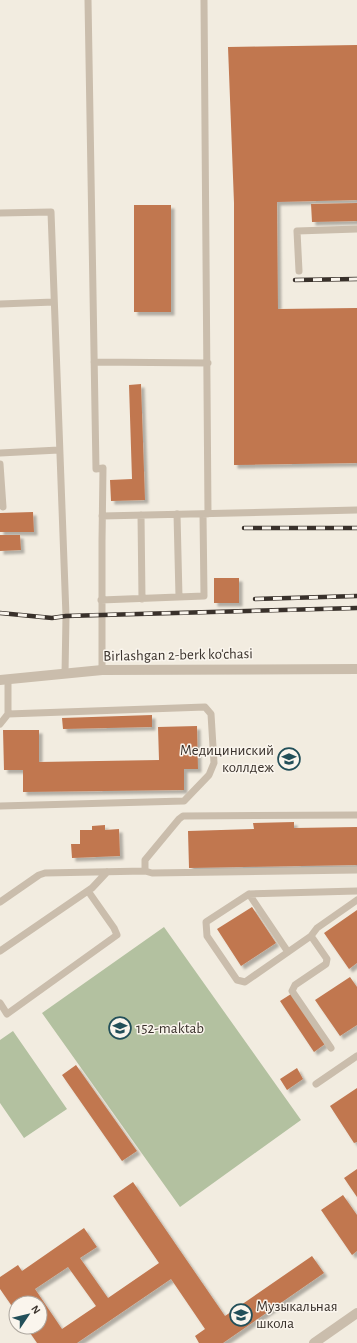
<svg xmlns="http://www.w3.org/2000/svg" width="357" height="1343" font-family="'Alegreya Sans',sans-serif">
  <defs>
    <filter id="shadow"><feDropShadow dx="3.5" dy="3.5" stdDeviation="1" flood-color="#0004"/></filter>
  </defs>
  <rect width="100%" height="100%" fill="#f2ece0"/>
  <!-- green -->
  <path fill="#b3c1a0" d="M164,927L301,1120L180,1207L42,1013Z
    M13,1031L67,1109L24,1138L0,1103V1040Z"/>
  <!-- building -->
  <path fill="#c17750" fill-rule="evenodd" filter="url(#shadow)" d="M357,45V200L277,202L278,309L357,308V463L234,465V203L228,47Z
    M357,203V221L312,222L311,204Z
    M134,205H171V312H134Z
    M141,384L145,500L111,501L110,480L132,479L129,385Z
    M33,512L34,532H0V513Z
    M0,535H20L21,550L0,551Z
    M214,578H239V603H214Z
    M152,715V727L63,729L62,718Z
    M197,726L198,769H184V790L23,792V770H4L3,730H39V762L159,760L158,727Z
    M294,822V828L357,827V865L189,868L188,831L254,829L253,823Z
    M105,825V830L119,829L120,856L72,858L71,844H80V830H92V826Z
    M252,907L276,943L241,966L217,929Z
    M357,910V963L349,969L324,933Z
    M350,977L357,987V1025L340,1036L315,1000Z
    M291,994L325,1044L314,1052L280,1001Z
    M76,1065L137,1151L122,1161L62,1075Z
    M297,1068L303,1079L287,1090L280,1079Z
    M357,1088V1142L354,1143L330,1106Z
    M357,1169V1197L344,1178Z
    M133,1182L225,1316L312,1256L324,1273L223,1343H199L195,1336L205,1329L171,1279L77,1343H37L26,1327H40V1303H16V1312L0,1289V1277L18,1265L22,1271L84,1228L97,1247L80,1258L108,1298L159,1263L113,1196ZM68,1267L96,1306L62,1329L35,1289Z
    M343,1195L357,1215V1251L352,1255L321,1210Z"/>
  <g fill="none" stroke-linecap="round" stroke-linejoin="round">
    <!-- lane -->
    <path stroke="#cabdac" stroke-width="7" d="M88,0L96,469L103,468L102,542V670
      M204,0L208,514
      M0,213L51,212L66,616L65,674
      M299,271L297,231L357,229
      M0,304L54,302
      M94,362L208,363
      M0,453L59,450
      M0,464L3,507
      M177,514L179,597
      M141,515L142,599
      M102,516L357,510
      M101,600L204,596L203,514
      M0,724L8,714V679
      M0,806L184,801L209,775L214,763L211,714L205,707L8,714
      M357,815L183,816L179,819L145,860V871L152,873L357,870
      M249,894L288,952
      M0,902L39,875L45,873L145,871
      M311,936L245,982L237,980L207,936L206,922L249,894L357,891
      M0,951L92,888L107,872
      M0,1003L7,1014L117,935L114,928L88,891
      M331,1048L292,991L295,985L326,964L327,959L311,936L317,928L357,900
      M316,1084L357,1056"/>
    <!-- street -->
    <path stroke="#cabdac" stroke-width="10" d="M0,680L102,670L357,669
      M314,1343L357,1313"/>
    <!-- rail casing -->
    <g stroke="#39312b" stroke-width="4.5">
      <path id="rail" d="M295,280L357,279
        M244,528H357
        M255,599L357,596
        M0,613L52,618L66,616L357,608"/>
    </g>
    <!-- rail -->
    <use href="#rail" stroke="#faf5ed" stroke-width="3" stroke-dasharray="9" stroke-linecap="butt"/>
  </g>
  <!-- icons -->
  <defs>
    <g id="university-ring" transform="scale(1.15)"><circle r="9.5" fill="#faf5ed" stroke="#224f59" stroke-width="1.5"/><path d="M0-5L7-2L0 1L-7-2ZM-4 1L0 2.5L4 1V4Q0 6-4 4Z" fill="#224f59"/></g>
    <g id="school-ring" transform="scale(1.15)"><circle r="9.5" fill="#faf5ed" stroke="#224f59" stroke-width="1.5"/><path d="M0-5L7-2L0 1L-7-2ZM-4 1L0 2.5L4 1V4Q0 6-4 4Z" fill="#224f59"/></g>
  </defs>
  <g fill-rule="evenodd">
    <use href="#university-ring" x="289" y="759"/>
    <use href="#school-ring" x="120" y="1028"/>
    <use href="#school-ring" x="241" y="1315"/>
  </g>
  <g text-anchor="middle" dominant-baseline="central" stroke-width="3" stroke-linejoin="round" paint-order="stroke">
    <!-- street labels -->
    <g font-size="15" fill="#39312b" stroke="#faf5ed">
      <text transform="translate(178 655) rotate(-1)">Birlashgan 2-berk ko'chasi</text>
    </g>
    <!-- poi labels -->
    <g font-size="15" fill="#39312b" stroke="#faf5ed" text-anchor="start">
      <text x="274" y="750" text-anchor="end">Медициниский<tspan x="274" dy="17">коллдеж</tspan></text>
      <text x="136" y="1028">152-maktab</text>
      <text x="256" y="1306">Музыкальная<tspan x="256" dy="17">школа</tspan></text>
    </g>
  </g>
  <!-- north arrow -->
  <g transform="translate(28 1315) rotate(55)"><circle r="19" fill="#faf5ed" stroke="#ada79f"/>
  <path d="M0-3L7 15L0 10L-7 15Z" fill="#224f59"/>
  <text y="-6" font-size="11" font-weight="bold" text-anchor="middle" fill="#39312b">N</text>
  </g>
</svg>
